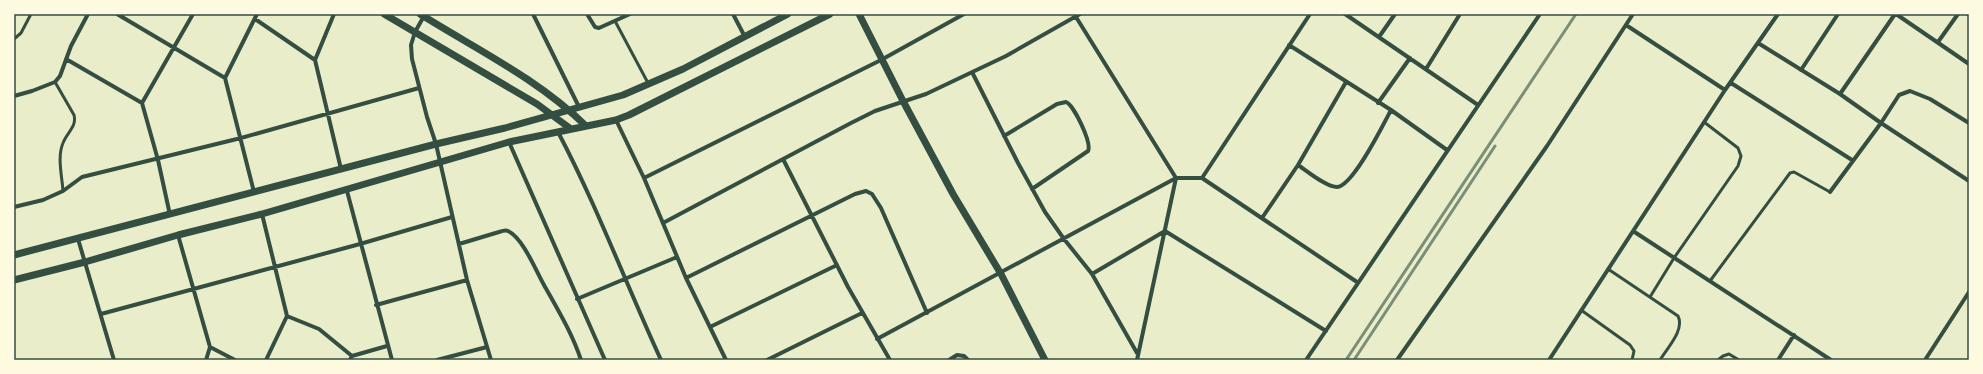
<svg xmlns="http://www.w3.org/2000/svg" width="1983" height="374" font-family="'Noto Sans',sans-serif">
  <rect width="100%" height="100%" fill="#e9edc9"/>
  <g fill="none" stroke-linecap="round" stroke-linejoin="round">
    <!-- service -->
    <path stroke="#344e41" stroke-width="3" d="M615,21L648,83
      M14,39L21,33L31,14
      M55,82L74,115C77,127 67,132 63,143C57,157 62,176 63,191
      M1608,269L1678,316C1685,330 1667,348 1660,360
      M1710,281L1790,173L1794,172L1830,192
      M1650,297L1674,258L1738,166L1741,156L1738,148L1704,122
      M1581,310L1630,345L1634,351L1632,360
      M1718,360L1723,356L1729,354L1739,360"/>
    <!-- minor -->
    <path stroke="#344e41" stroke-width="4" d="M117,14L225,78
      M334,14L315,60L341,169
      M533,14L579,107
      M587,14L595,27L599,28L630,14
      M733,14L745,37
      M1345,14L1478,105
      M1896,14L1969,64
      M1968,14H1969
      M424,16L415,32L411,45L412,59L427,117L436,144L467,280L491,360
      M1076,17L1176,178L1137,360
      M255,19L315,60
      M1626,25L1725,90
      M1379,37L1395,14
      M1938,42L1958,14
      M1758,43L1840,94L1881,123L1899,95L1910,91L1930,99L1969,123
      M1289,45L1391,110L1447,150
      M66,59L142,103
      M1426,69L1460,14
      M1801,70L1838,14
      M972,72L1018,163L1045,212L1064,239L1092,274L1137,353
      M1731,83L1852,160
      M1840,94L1895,14
      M14,96L32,91L55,82L60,76L71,46L88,14
      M1378,103L1410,58
      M616,120L644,178L686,278L726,360
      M558,132C597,206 626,284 661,360
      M1004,136L1057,104L1066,102C1074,105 1092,143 1088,151L1032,189
      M509,142L605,360
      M783,159L848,287L890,360
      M1298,165C1307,171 1326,187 1337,187C1353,186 1383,125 1391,110
      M644,178L881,60L964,14
      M1202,178L1310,14
      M347,191L392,360
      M254,192L225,78L257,14
      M1830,192L1881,123L1969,181
      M14,207L43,200L63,191L82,177L241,138L419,88
      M262,214L287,316L266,360
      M170,215L158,160L142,103L193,14
      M1262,218L1298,165L1346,82
      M663,223L851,123L875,111L926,94L1006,56L1080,14
      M1633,231L1831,360
      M178,235L210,347L206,360
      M78,239L114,360
      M459,244L499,232C502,231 506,230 508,231C523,238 536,271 544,285C558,310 572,333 581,360
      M1092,274L1165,231L1326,331
      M686,278L855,194L866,191L872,194L881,208L927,313
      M577,299L677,257
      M376,305L467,280
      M101,314L360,244L452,217
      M287,316L319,329L352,356
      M710,327L837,265
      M877,339L1176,178H1202L1357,282
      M210,347L235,360
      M350,360L352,356L387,346
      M437,360L487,347
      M767,360L862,313
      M949,360L957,355L964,356L968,360
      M1306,360L1540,14
      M1397,360L1547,146L1633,14
      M1549,360L1725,90L1778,14
      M1778,360L1794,335
      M1925,360L1969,292"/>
    <!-- tertiary -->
    <path stroke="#344e41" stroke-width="7" d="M384,14L537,104L571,129
      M420,14C476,49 538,79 586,126
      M859,14L903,101L953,194L1001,274L1045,360
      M14,255L436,144L505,128L623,95L683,69L788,14
      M14,280L85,262L178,235L262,214L509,142L616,120L629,115L830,14"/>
    <!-- rail -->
    <path stroke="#7c8e77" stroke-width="3" d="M1346,360L1576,14
      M1354,360L1495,146"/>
  </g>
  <!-- border -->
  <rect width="1983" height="374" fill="none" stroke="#fefae0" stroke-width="30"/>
  <rect x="15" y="15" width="1953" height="344" fill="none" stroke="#344e41" stroke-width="1.5"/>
</svg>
